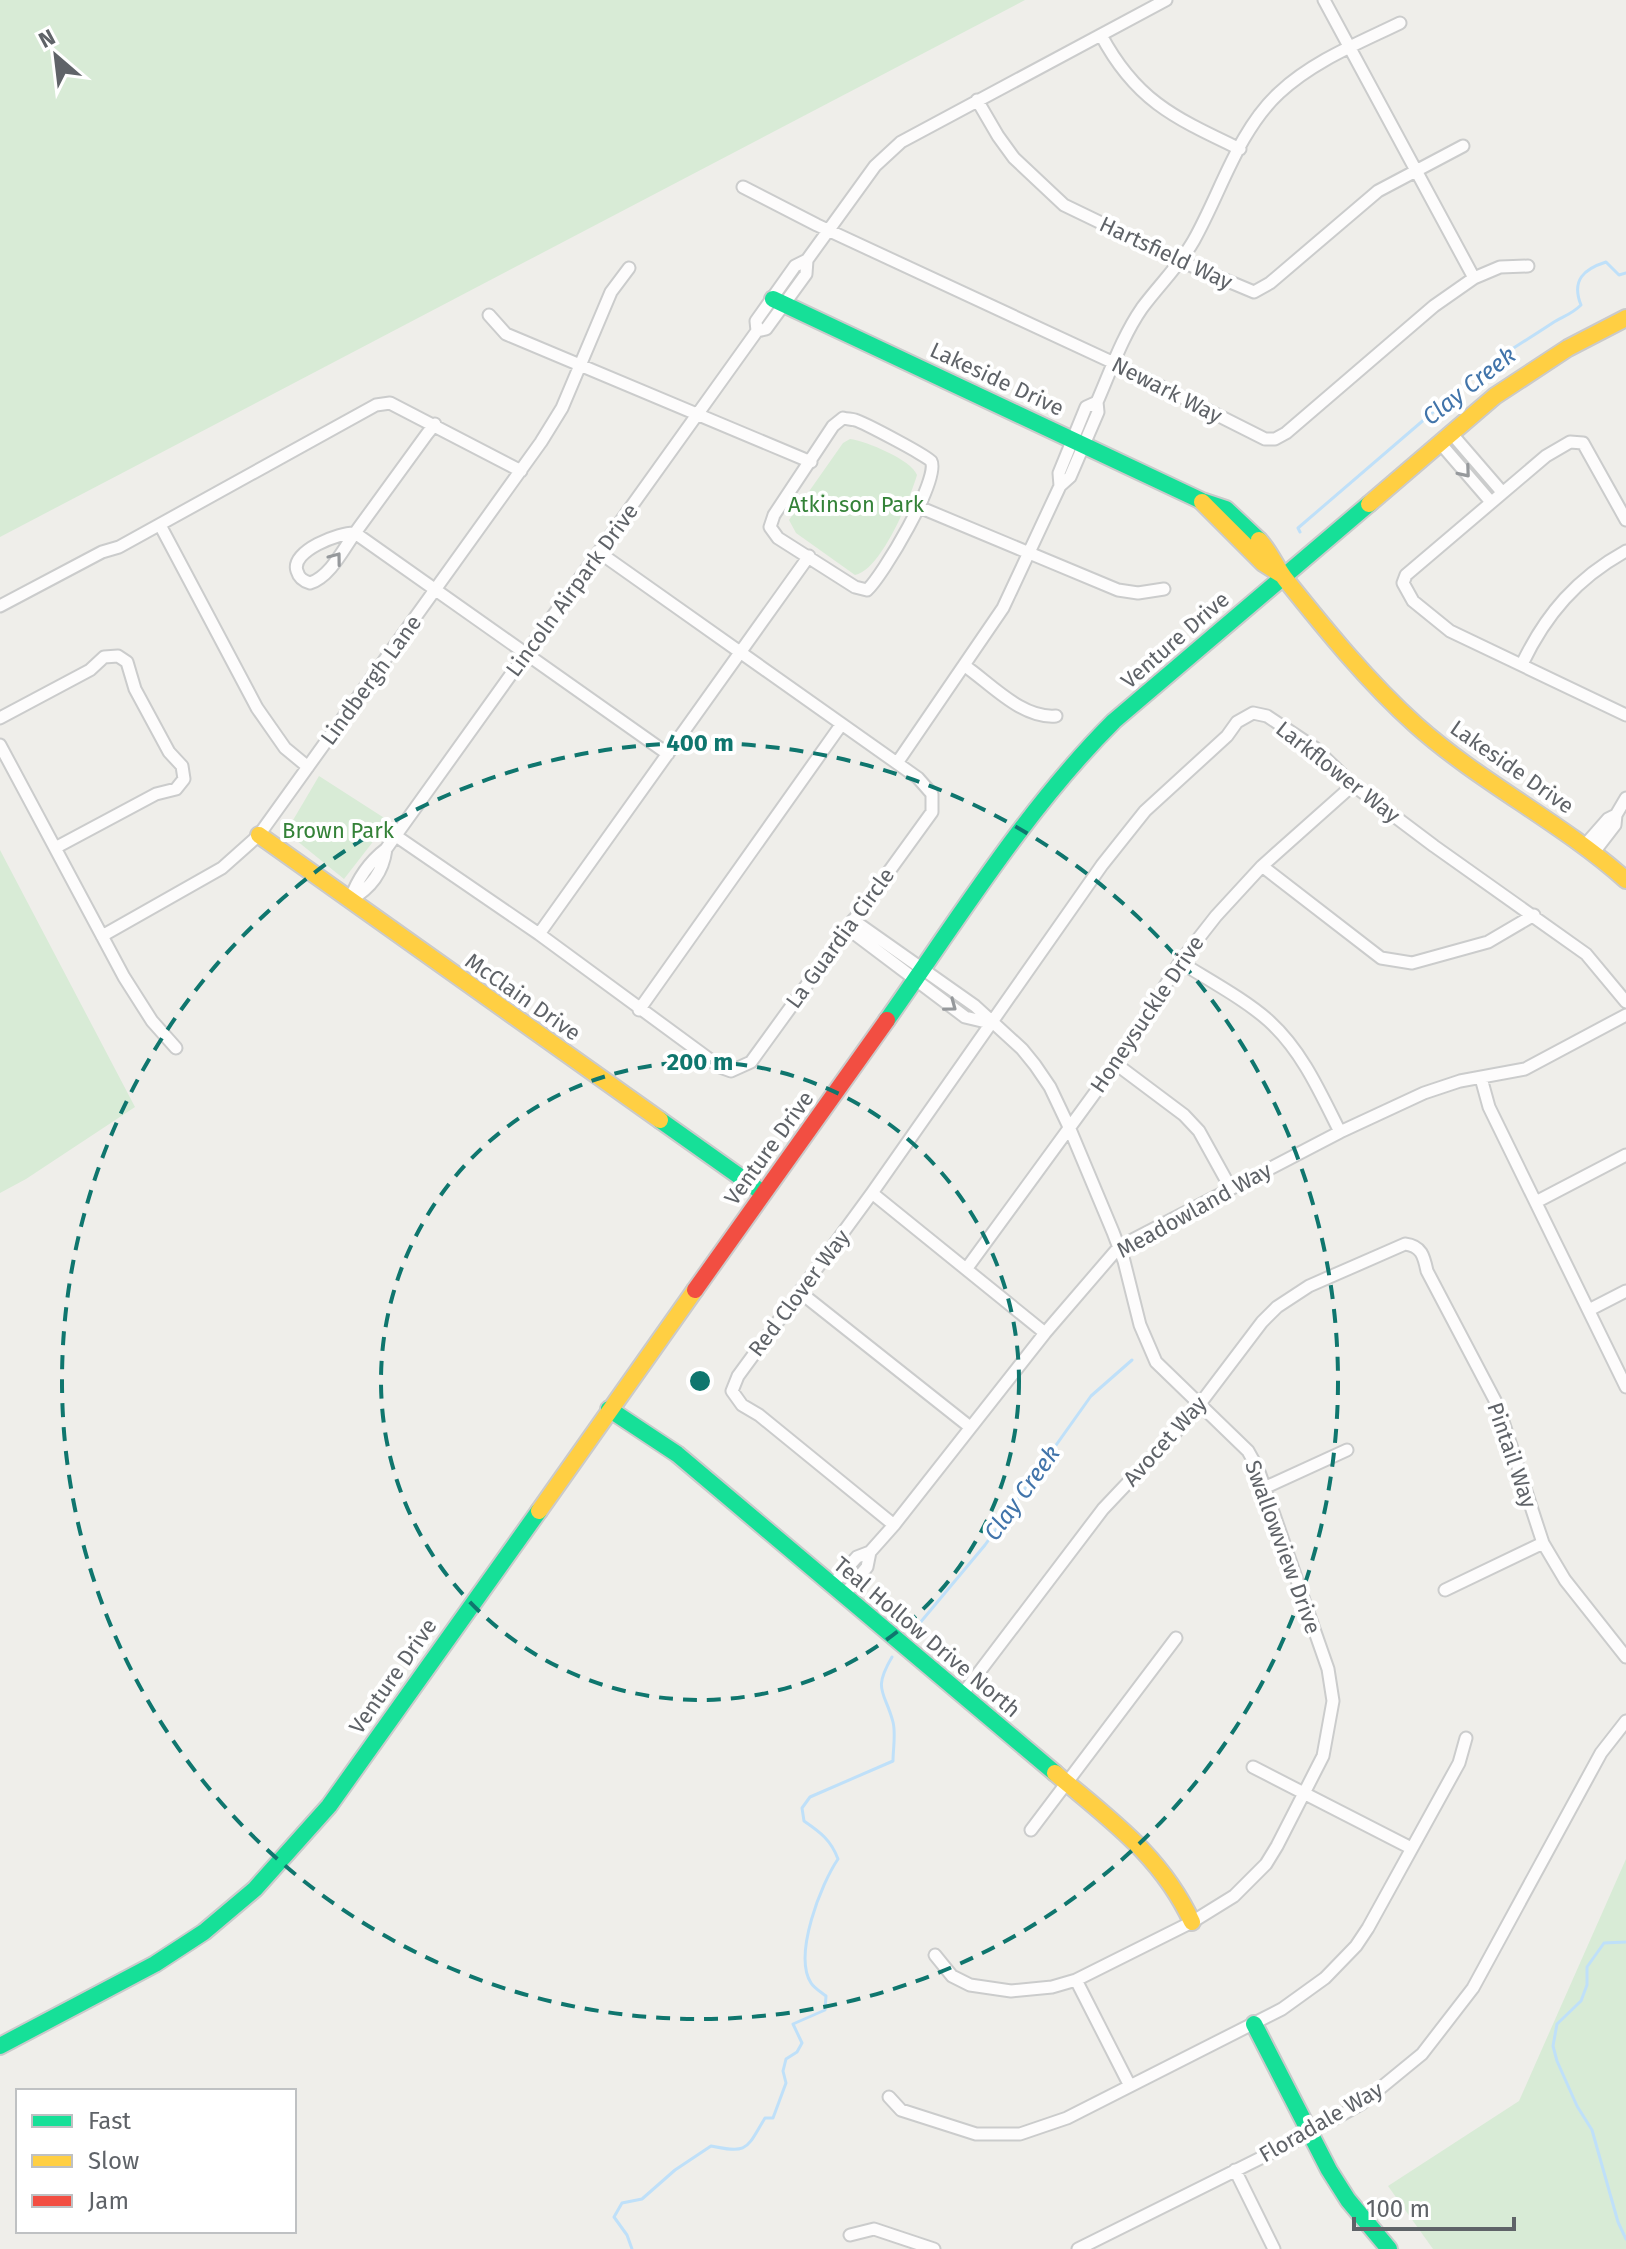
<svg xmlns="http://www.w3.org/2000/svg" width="1626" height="2249" font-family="'Fira Sans',sans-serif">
  <rect width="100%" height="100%" fill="#efeeea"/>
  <!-- green -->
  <path fill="#d8ebd6" d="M0,0H1025L0,537Z
    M850,439C866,441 912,460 917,475C910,499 881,570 855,575L796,533L789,520L843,443Z
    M319,776L389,821L344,879L286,832Z
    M0,850L135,1107L26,1179L0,1193Z
    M1626,1859V2249H1433L1388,2186L1519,2101Z"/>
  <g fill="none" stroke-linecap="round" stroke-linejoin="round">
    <!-- stream -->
    <path stroke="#bfe0f9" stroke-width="3" d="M1300,532L1298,528L1483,369C1506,352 1530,338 1554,322C1564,316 1572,314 1581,305C1571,280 1584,269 1606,262L1619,275L1626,273
      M914,1630L985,1545L1091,1396L1132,1360
      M1626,1942L1604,1943L1587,1967V1985L1581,2001L1557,2024L1553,2046L1557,2061L1577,2106L1592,2130L1618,2222L1626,2239
      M632,2249L627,2235L614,2217L622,2203L642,2199L675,2170L711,2146C749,2154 746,2149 765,2118H773L786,2083L783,2071L786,2059L797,2052L802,2043L793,2024L825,2010L826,1996C821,1992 814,1988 811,1983C793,1955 821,1884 838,1859C831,1840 820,1832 804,1821L802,1808L810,1797L893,1761C893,1749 896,1734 893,1722C885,1691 872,1691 892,1657"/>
    <!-- street casing -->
    <g stroke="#cbcccc" stroke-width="15">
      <path id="street" d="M1324,0L1474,278
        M1101,35C1136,101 1175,118 1240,149
        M977,100L998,136L1014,158L1064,205L1180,261L1254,292L1270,283L1378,191L1463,146
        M743,187L817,225L1114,363L1265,439H1275L1286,433L1434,306L1474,278L1500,267L1528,266
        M489,315L506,334L811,462
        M757,331L756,321L795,266L807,260L875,166L901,142L1166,0
        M843,418C847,419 852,419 855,420C863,422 929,457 931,461C941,478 882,577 867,590L855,587L778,538L770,527L774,515L833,426Z
        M1451,433L1502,492
        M1440,443L1491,502
        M1060,486L1059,473L1086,407L1097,402
        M919,507L1118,590L1138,593L1164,589
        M1626,520L1583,443L1570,442L1546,456L1406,575L1403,583L1413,601L1450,631L1626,715
        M160,525L257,708L285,748L308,767
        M355,533L668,754
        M355,533C340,532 290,551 297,571C299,578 303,581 310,583C330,577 344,548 355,533L427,434L435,424
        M0,606L102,552L119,547L376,405L390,403L521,471
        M1522,664C1546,614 1577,578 1626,551
        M965,666C991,684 1022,719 1056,716
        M0,718L90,670L104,657L118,656L127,662L135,689L169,752L182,766L184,779L176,789L156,794L55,848
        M0,745L124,977L152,1021L176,1048
        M897,763L1003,608L1060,486L1070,477L1098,412L1097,402C1111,370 1122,337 1142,308C1159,285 1180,265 1194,240C1221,192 1238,131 1279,93C1313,61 1359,43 1400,23
        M396,836L539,934L720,1067L731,1071L751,1062L932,812V794L918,778L600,553
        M1586,844L1608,819L1616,815
        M1595,851L1615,825L1616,815L1626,798
        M1262,866L1381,958L1412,963L1488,942L1534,915
        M350,900C357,880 369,862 386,849L757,331L766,329L806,274L807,260
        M350,900C370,889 383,872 386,849
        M853,920L975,1006L1022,1049L1035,1065L1050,1087L1069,1127L1113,1232L1124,1261L1140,1325L1156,1362L1248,1451L1258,1469L1328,1669L1333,1701L1323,1756L1277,1846L1266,1864L1234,1896L1192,1922L1076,1980L1052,1987L1011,1991L970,1985L952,1976L935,1955
        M847,928L965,1017L990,1023
        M539,934L809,556
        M102,936L222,868L259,835L541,442L562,408L611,292L629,268
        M1180,962C1207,979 1246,1000 1269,1021C1302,1051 1320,1092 1340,1132
        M639,1010L841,725
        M1116,1064L1184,1115L1199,1131L1230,1187
        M1481,1078L1489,1107L1626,1387
        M872,1193L1045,1333
        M1536,1202L1626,1155
        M967,1268L1116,1064L1180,962L1216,916L1262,866L1353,785
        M801,1293L970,1427
        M1589,1310L1626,1291
        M1266,1487L1347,1450
        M894,1525L759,1415L742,1405L732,1391L738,1376L872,1193L1102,865L1145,811L1227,736L1237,722L1253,713L1267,716L1315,748L1353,785L1434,846L1586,954L1626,1002
        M832,1585L857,1557L870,1552L894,1525L1045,1333L1119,1247L1340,1132L1424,1093L1460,1081L1525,1069L1626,1015
        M1445,1590L1543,1543
        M844,1595L867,1567L870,1552
        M961,1696L1103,1509L1190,1417L1262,1322L1277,1307L1309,1286L1405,1244C1422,1246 1424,1257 1427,1271L1498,1406L1543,1543L1565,1580L1626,1657
        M1253,1767L1411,1848
        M1031,1830L1176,1638
        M1076,1980L1130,2086
        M889,2097L901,2110L976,2134H1020L1067,2118L1282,2009L1325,1978L1356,1946L1368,1928L1459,1763L1466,1738
        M1235,2170L1274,2249
        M850,2235L874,2229L934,2249
        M1078,2249L1293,2142L1361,2104L1422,2054L1473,1988L1601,1753L1626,1721"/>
    </g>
    <!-- fast casing -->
    <g stroke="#cacacb" stroke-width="20">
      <path id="fast" d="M773,299L1202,501L1226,509L1259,540
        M887,1020C959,918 1026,809 1114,721L1369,504
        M660,1120L763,1193
        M609,1409L677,1454L1055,1773
        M1254,2024L1329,2170L1348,2200L1389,2249
        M0,2046L155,1964L204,1932L255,1889L329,1806L539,1511"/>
    </g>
    <!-- slow casing -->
    <g stroke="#cacacb" stroke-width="20">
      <path id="slow" d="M1202,502L1263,563L1282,575
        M1369,504L1495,396L1568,348L1626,318
        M1259,540C1271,553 1275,566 1286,580C1326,630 1368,682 1416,725C1481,783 1561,822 1626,880
        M259,835L660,1120
        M539,1511L695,1290
        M1055,1773C1109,1819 1161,1855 1192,1922"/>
    </g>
    <!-- jam casing -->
    <g stroke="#cacacb" stroke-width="20">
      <path id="jam" d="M695,1290L887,1020"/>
    </g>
    <!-- street -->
    <use href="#street" stroke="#fdfcfc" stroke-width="11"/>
    <!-- fast -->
    <use href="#fast" stroke="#16e098" stroke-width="16"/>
    <!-- slow -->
    <use href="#slow" stroke="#ffcf43" stroke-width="16"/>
    <!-- jam -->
    <use href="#jam" stroke="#f24e42" stroke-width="16"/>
  </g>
  <!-- one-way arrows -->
  <defs><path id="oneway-chevron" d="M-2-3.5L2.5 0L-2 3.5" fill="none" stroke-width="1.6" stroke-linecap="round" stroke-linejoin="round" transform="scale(2)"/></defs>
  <g stroke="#96999c">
    <use href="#oneway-chevron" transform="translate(1465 472) rotate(50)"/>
    <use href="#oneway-chevron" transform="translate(336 558) rotate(-53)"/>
    <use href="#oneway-chevron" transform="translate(951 1006) rotate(37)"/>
  </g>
  <!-- distance rings -->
  <g fill="none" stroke="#0f766e" stroke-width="4" stroke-dasharray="14 10">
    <circle cx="700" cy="1381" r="319"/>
    <circle cx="700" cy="1381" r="638"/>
  </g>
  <g text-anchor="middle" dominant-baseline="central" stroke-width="8" stroke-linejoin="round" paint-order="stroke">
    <!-- street labels -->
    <g font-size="22" fill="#5f6368" stroke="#fff">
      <text transform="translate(1166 253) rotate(25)">Hartsfield Way</text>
      <text transform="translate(997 379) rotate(25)">Lakeside Drive</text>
      <text transform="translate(1167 390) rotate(27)">Newark Way</text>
      <text transform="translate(572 590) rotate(-54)">Lincoln Airpark Drive</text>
      <text transform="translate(1175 640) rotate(-41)">Venture Drive</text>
      <text transform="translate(371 680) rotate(-54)">Lindbergh Lane</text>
      <text transform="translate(1512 767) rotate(35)">Lakeside Drive</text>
      <text transform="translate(1338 772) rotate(38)">Larkflower Way</text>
      <text transform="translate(840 938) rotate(-54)">La Guardia Circle</text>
      <text transform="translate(523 997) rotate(35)">McClain Drive</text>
      <text transform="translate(1147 1014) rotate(-56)">Honeysuckle Drive</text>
      <text transform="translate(769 1148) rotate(-54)">Venture Drive</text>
      <text transform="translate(1194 1210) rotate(-29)">Meadowland Way</text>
      <text transform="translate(799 1293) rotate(-53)">Red Clover Way</text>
      <text transform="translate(1165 1441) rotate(-48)">Avocet Way</text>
      <text transform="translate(1512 1455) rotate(71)">Pintail Way</text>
      <text transform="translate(1283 1547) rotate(70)">Swallowview Drive</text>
      <text transform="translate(927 1637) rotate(40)">Teal Hollow Drive North</text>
      <text transform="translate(393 1676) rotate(-55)">Venture Drive</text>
      <text transform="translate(1321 2122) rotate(-30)">Floradale Way</text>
    </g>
    <!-- park labels -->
    <g font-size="22" fill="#348238" stroke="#fff">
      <text x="856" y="504">Atkinson Park</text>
      <text x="338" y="830">Brown Park</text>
    </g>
    <!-- water labels -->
    <g font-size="24" font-style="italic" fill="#4174aa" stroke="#fff">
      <text transform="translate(1469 386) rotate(-38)">Clay Creek</text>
      <text transform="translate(1022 1493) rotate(-54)">Clay Creek</text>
    </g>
  </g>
  <circle cx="700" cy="1381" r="12" fill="#0f766e" stroke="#fff" stroke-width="4"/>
  <g font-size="24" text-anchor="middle" font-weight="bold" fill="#0f766e" stroke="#fff" stroke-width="8" stroke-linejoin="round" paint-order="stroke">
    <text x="700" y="751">400 m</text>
    <text x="700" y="1070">200 m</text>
  </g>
  <!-- legend -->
  <rect x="16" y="2089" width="280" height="144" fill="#ffffff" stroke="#bfc1c3" stroke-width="2"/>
  <rect x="32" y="2115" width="40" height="12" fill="#16e098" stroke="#bfc1c3" stroke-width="2"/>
  <text x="88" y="2129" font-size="24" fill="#5f6368">Fast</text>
  <rect x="32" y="2155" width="40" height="12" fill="#ffcf43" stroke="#bfc1c3" stroke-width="2"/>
  <text x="88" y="2169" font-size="24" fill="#5f6368">Slow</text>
  <rect x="32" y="2195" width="40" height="12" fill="#f24e42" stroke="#bfc1c3" stroke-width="2"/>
  <text x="88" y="2209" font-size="24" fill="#5f6368">Jam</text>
  <!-- north arrow -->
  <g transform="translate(56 56) rotate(332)" stroke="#ffffff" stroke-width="6" paint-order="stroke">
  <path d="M0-6L14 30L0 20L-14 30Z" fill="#5f6368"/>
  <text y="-12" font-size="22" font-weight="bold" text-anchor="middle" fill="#5f6368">N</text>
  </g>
  <!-- scale -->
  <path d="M1354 2217v12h160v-12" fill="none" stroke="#5f6368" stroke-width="4"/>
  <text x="1366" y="2217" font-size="24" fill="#5f6368" stroke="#ffffff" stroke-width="6" paint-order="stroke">100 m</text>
</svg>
